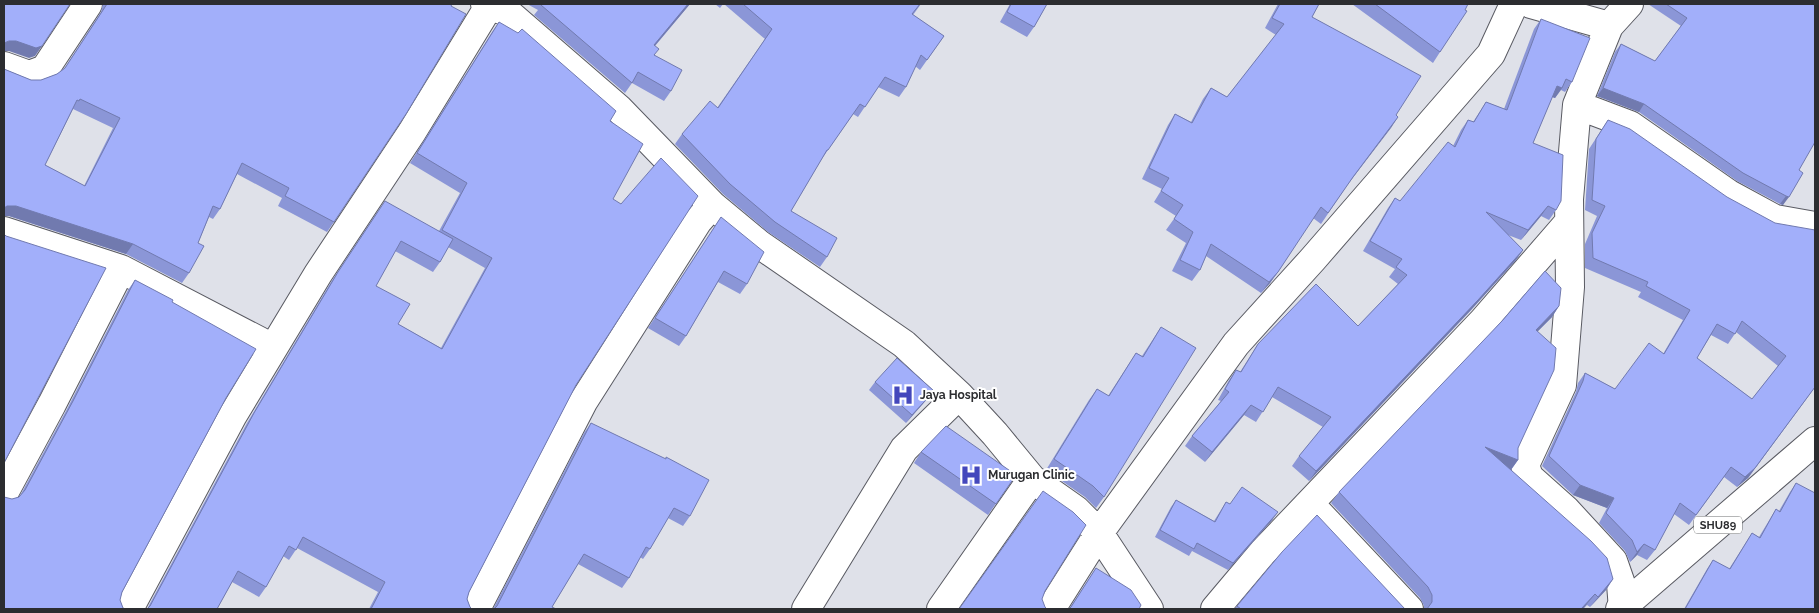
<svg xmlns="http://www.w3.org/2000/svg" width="1819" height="613" font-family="Raleway,sans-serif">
  <rect width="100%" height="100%" fill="#dfe1e9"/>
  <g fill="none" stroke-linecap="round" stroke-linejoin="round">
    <!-- minor casing -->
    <g stroke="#595a62" stroke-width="30">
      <path id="minor" d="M485,4L507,12L618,108L712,205L759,244L904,344L959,395L995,434L1032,479L1076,510L1099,533L1149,609
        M1531,4L1609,26L1629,4
        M1609,26L1577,105L1569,199L1570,287L1562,385L1525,465L1529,477L1566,510L1613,561L1621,584L1623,609
        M4,66L29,75L45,69L88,4
        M1577,105L1630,125L1729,194L1775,219L1815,226
        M4,231L121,269L273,348
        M4,493L52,404L121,269
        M1310,504L1409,609
        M129,609L233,415L318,274L412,132L489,6
        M476,609L583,402L698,221L712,205
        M806,609L904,449L959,395
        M941,609L1032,479
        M1051,609L1099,533L1236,344L1313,259L1491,54L1514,4
        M1215,609L1263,552L1483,321L1569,222"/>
    </g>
    <!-- major casing -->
    <g stroke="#595a62" stroke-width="30">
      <path id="major" d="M1620,609L1815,441"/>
    </g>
    <!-- minor -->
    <use href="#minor" stroke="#fff" stroke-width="28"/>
    <!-- major -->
    <use href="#major" stroke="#fff" stroke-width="28"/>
  </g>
  <!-- wall -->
  <path fill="#8b96d7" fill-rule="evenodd" d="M103,4H452L334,222L327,232L278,206L282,198L237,174L220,209L213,219L209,217L198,243L189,273L182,283L126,254L9,216H4V69L31,80H41L57,74L64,69L101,12ZM73,109L113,128L84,186L45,165Z
    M527,4H690L655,46V55L671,91L664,101L632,83L625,93L534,15L538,10Z
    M715,4H723L720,8Z
    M724,4H921L913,15L944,36L920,70L915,66L906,87L899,97L878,87L858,117L853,114L821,160L791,211L827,257L820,267L768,232L723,194L675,144L682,134L717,108L765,39Z
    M1010,4H1047L1034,27L1027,37L1000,22Z
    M1278,4H1319L1312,17L1398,117L1348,184L1321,224L1313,218L1278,272L1270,283L1261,293L1206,256L1200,270L1192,281L1172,271L1186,243L1166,230L1176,216L1154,202L1162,189L1142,179L1168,125L1175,114L1191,122L1203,99L1211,88L1227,97L1276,35L1265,28Z
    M1352,4H1468L1440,52L1433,63Z
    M1648,4H1815L1799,170L1783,205L1780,204L1737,181L1639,112L1597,96L1615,52L1621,44L1655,61L1681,26Z
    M1541,19L1572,82L1565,92L1561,90L1555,98L1552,97L1533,143L1556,210L1549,220L1541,216L1521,240L1508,235L1523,250L1516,260L1471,310L1309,481L1292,466L1299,456L1323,427L1272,397L1256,422L1244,415L1205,462L1185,446L1192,436L1221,401L1218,400L1229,380L1236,370L1240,372L1258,344L1358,326L1398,284L1389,277L1395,269L1363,251L1388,208L1395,198L1400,201L1453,146L1461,130L1468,120L1473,122L1486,102L1504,109L1534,29Z
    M499,22L610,121L613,199L576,385L469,592L467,599L470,607L472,609H369L378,592L297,548L289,560L283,556L266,587L259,597L232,582L217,609H147L247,423L331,282L378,211L439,231L460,193L410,163L492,32ZM448,247L485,268L441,348L398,324L376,286L395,251L433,272L440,262Z
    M1608,120L1815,387L1748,478L1737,487L1724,477L1689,525L1674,514L1655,550L1647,560L1637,555L1630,562L1625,551L1599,523L1607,508L1573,495L1542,466L1576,392L1578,383L1585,373L1615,389L1663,354L1683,320L1638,297L1641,292L1585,268V244L1597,216L1585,210L1589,149ZM1736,332L1778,366L1752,399L1697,358L1711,335L1728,344Z
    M721,217L747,284L740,294L718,282L686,336L679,346L648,328Z
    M135,280L172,302L226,398L122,592L120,600L123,608L12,499L19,497L21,494L66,411L128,290Z
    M1559,306L1552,317L1537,332L1518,448V460L1511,470L1613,579L1606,590L1590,607L1587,605L1583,609H1424V606L1420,598L1331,503L1339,492Z
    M1161,327L1104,497L1096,508L1085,497L1046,470L1089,400L1097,389L1108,396L1136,353L1142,356Z
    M875,382L934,391L928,398L906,423L869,390Z
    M591,423L690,516L683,526L668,518L650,549L643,559L640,557L629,578L622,588L578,564L552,607L493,609L584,433Z
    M921,452L1016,475L988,515L914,463Z
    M1796,483L1815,609H1684L1707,569L1713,560L1729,569L1752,533L1759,537L1776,509L1779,511L1790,492Z
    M1176,500L1214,521L1226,502L1230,504L1273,519L1228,570L1192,551L1189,556L1155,537L1171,507Z
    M1096,568L1139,609H1069Z
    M1237,606L1406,609H1234Z"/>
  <!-- shaded-wall -->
  <path fill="#717aaf" d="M688,4H690L647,55L654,45Z
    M9,41H16L42,46L35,56L29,58L9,51H4V43Z
    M1557,86L1562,88L1555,98L1550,96Z
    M1603,88L1644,104L1639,112L1597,96Z
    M1398,117L1391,128L1345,188L1353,177Z
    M1786,196L1789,197L1783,205L1780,204Z
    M7,206H16L133,244L126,254L9,216H4V208Z
    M1548,206L1541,216L1521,240L1528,230Z
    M1523,250L1516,260L1471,310L1309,481L1316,471Z
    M1278,272L1270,283L1261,293L1269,282Z
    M1559,306L1552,317L1528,341L1536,330Z
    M1815,387L1748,478L1737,487L1745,477Z
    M934,391L928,398L906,423L912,415Z
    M1251,405L1244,415L1205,462L1212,452Z
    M1485,447L1518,460L1510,471Z
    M1580,485L1614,498L1607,508L1573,495Z
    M1278,512L1273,519L1228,570L1233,563Z
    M1644,544L1637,555L1630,562L1637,552Z
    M1613,579L1606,590L1590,607L1598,597Z
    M1595,594L1583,609H1581Z"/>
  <!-- building -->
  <path fill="#a2affa" stroke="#717aaf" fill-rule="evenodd" d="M4,4H70L42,46L36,48L16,41H9L4,43Z
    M107,4H452L451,6L466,14L406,114L334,222L285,196L289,188L242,163L220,209L213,206L198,243L204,246L189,273L133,244L16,206H7L4,208V69L31,80H41L57,74L65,68ZM80,99L120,118L85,186L45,165L77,100L79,101Z
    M542,4H688L654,45L659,49L654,55L682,70L671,91L638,72L632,83L541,5Z
    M743,4H920L912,14L944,36L927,60L921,55L906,87L885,77L865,107L860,104L828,150H827L791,211L837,238L827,257L775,222L730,184L682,134L710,101L718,108L772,29Z
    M1011,4H1047L1034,27L1007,12Z
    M1280,4H1319L1312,17L1421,76L1396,115L1398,117L1353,177L1328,213L1321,207L1278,272L1269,282L1211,244L1200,270L1180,260L1193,232L1174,219L1183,205L1161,191L1169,178L1149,168L1175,114L1192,123L1211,88L1227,97L1284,24L1272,18Z
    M1375,4H1468L1465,10L1467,11L1440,52Z
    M1666,4H1815V142L1799,170L1803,173L1789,197L1786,196L1743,173L1644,104L1603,88L1621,44L1655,61L1687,18Z
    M1541,19L1590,38L1572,82L1566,79L1562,88L1557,86L1533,143L1563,155L1561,201L1556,210L1548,206L1528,230L1486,212L1523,250L1478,300L1316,471L1299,456L1331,417L1278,387L1263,412L1251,405L1212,452L1192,436L1229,392L1225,389L1236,370L1241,372L1258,344L1316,284L1358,326L1407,275L1396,267L1402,259L1370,241L1395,198L1400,201L1448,142L1455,147L1468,120L1474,122L1486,102L1507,110Z
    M499,22L518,33L522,29L616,111L610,121L643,144L613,199L621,204L661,158L698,196L576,385L469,592L467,599L470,607L472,609H371L385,582L303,537L296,550L289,546L266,587L238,571L217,609H147L150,606L254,413L338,272L385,201L453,239L440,262L401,241L376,286L410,304L398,324L442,349L492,258L442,230L467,183L417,153Z
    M1608,120L1630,129L1727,197L1775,223L1815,230V387L1755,468L1745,477L1731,467L1696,515L1680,503L1655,550L1644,544L1637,552L1632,540L1606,513L1614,498L1580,485L1549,456L1583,381L1585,373L1615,389L1649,343L1664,354L1690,310L1646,286L1648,282L1593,258L1592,233L1605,206L1592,200L1596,139ZM1742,321L1786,356L1752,399L1697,358L1717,324L1735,334Z
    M721,217L764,252L747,284L724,271L686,336L655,318Z
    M4,234L6,236L106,268L4,463Z
    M1545,271L1561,288L1559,306L1536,330L1556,348L1554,370L1518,448V460L1485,447L1591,541L1607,558L1613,579L1598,597L1595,594L1581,609H1427L1432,602V595L1428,587L1339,492L1502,321Z
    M135,280L173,300L172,302L256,349L226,398L122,592L120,600L123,608L125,609H4V497L12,499L19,497L25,490L73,401Z
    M1161,327L1196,348L1104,497L1093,486L1054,459L1097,389L1109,396L1136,353L1143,357Z
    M897,358L934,391L912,415L875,382Z
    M591,423L666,459V457L709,480L690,516L674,508L650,549L646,547L629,578L584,554L552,607L556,609H494L497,606Z
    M946,426L1016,475L996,504L921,452Z
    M1796,483L1815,493V609H1685L1713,560L1730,569L1752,533L1760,538L1776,509L1780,512Z
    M1242,487L1278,512L1233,563L1197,543L1194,549L1160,530L1176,500L1215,522L1226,502L1230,504Z
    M1043,491L1073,512L1086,525L1045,591L1042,599L1045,607L1047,609H959Z
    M1317,515L1405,609H1406H1241L1237,606L1282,552Z
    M1096,568L1131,590L1141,605L1139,609H1069L1071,607Z"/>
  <!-- icons -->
  <defs>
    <g id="hospital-bare" transform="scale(1.725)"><path d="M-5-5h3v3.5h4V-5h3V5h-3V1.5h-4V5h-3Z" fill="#4447bc" stroke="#fff" stroke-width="2.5" paint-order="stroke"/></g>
  </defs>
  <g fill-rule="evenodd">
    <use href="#hospital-bare" x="903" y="395"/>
    <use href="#hospital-bare" x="971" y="475"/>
  </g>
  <g text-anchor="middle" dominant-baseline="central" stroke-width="4" stroke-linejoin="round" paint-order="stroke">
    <!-- shield labels -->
    <rect fill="#fff" stroke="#6b6c6e" stroke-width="1" x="1694" y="516.5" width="48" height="17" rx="4"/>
    <g font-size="11" font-weight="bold" fill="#2c2d30">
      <text x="1718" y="525">SHU89</text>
    </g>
    <!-- poi labels -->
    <g font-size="12" font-weight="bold" fill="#2c2d30" stroke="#fff" text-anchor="start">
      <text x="920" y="395">Jaya Hospital</text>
      <text x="988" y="475">Murugan Clinic</text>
    </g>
  </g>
  <!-- border -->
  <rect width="1819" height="613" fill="none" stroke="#2c2d30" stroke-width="10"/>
</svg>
